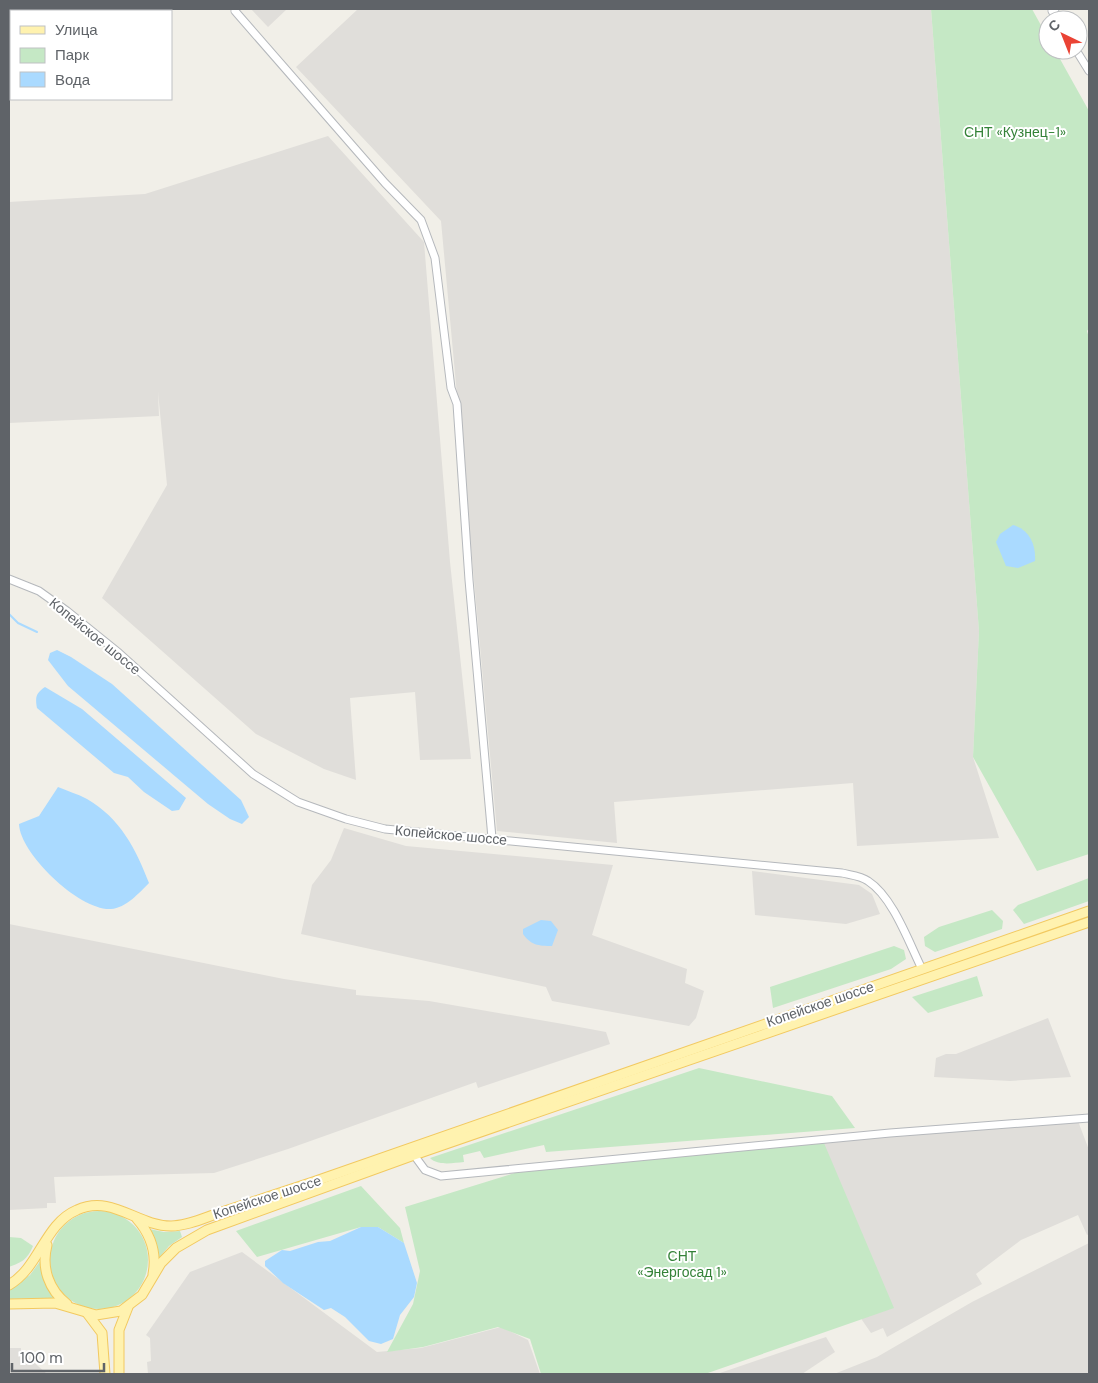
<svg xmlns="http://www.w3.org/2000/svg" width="1098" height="1383" viewBox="0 0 1098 1383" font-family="'DM Sans',sans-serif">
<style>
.industrial{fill:#e0deda}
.green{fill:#c5e8c5}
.water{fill:#aadaff}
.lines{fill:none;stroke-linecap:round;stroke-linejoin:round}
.stream{stroke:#aadaff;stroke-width:2}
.minor-casing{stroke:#b5b8bc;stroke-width:9}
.major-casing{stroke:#f2c960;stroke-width:11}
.minor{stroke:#fff;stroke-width:7}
.major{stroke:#fff2af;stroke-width:9}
.labels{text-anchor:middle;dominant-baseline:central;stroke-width:4;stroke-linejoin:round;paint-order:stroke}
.park-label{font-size:14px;fill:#348238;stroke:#fff}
.street-label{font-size:14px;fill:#5f6368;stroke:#fff}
</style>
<rect width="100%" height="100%" fill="#f1efe8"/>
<!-- industrial -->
<g class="industrial">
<polygon points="251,9 287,9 268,27"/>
<polygon points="358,9 931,9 979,631 973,757 999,838 857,846 853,783 614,802 617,843 497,831 441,221 296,67"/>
<polygon points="328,136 424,242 450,562 471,759 420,760 415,692 350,698 356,780 324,769 256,734 102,598 167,485 158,392 159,416 9,423 9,202 145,194"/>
<polygon points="344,828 406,846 613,865 592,935 687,969 685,983 704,991 696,1018 689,1026 552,1001 546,987 301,934 312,885 331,860"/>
<polygon points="752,871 859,885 872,894 880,914 846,924 755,915"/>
<polygon points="9,924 284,979 356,990 356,995 429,1001 563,1024 606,1032 610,1044 478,1088 476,1082 288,1149 214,1173 54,1177 56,1203 47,1203 47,1208 9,1210"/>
<polygon points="1048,1018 1071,1077 1010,1081 934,1077 936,1058 946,1054 956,1054"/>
<polygon points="1078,1121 1089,1150 1089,1234 1087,1235 1078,1215 1021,1240 976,1274 982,1284 887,1337 883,1328 871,1333 862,1320 823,1142"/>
<polygon points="1089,1243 1089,1374 834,1374 877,1357 972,1302"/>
<polygon points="242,1252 377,1352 421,1348 501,1327 528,1340 540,1374 148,1374 147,1362 151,1361 150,1338 146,1335 190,1272"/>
<polygon points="826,1337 835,1352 802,1374 717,1374"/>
<polygon points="9,1341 9,1348 21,1348 21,1351 47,1374 9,1374"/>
</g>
<!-- green -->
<g class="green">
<polygon points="931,9 1032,9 1048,38 1048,50 1055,50 1089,111 1089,328 1087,331 1089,338 1089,854 1037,871 973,757 979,631"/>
<polygon points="1089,878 1089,901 1024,924 1013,910 1018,905"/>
<polygon points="992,910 1003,921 1002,929 935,952 925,946 924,937 939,927"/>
<polygon points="894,946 904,950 906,959 891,969 773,1008 770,987"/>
<polygon points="977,976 983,996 928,1013 912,997"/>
<path d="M 699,1068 L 832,1096 L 855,1128 L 546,1152 L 544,1145 L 484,1158 L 480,1151 L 463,1155 L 464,1162 C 453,1163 438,1166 430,1158 Z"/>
<polygon points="824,1143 894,1308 705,1374 541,1374 530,1339 498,1327 423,1347 387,1352 413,1304 420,1271 405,1207 531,1168"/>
<polygon points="361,1186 400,1228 404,1243 378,1227 361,1227 257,1257 236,1231"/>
<circle cx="99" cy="1260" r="49"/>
<polygon points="149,1229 164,1232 180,1231 182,1237 169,1246 158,1259 156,1245"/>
<path d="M 9,1237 L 21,1238 L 33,1246 C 27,1260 22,1262 9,1267 Z"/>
<polygon points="41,1260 42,1274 54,1298 9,1299 9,1290 30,1275"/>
</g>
<!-- water -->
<g class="water">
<path d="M 1013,525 C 1030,530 1036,545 1035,561 L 1018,568 L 1006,566 L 996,542 L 1000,534 Z"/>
<polygon points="57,650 71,657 112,684 241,800 249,817 242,824 230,819 208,804 68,686 48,660 50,653"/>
<path d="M 45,687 L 82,709 L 186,798 L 179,810 L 172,811 L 144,792 L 128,777 L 114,773 L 37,708 C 35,697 36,693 45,687 Z"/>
<path d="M 58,787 C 67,791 78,794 87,799 C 120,818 136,849 149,883 C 139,893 126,908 111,909 C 80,911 20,854 19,824 L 39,816 Z"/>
<path d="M 541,920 L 551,921 L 558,930 L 552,946 C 538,946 531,945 523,934 L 523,929 Z"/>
<polygon points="361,1227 378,1227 404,1243 417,1283 414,1297 400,1315 393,1339 381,1344 369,1341 345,1317 331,1308 324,1310 283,1283 265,1266 265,1261 282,1250 290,1251 318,1242 330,1241"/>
</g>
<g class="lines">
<!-- stream -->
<polyline class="stream" points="9,614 18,623 37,632"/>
<defs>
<g id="minor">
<polyline points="1055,9 1052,11 1058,20"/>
<polyline points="235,11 385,183 421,220 435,258 451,388 457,404 469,580 492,838"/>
<polyline points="1076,50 1089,71"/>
<path d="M 9,579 L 39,591 L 67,611 L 119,653 L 253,774 L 298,802 L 346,819 L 385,829 L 842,873 C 850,875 861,876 868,881 C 893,897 909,943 922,969"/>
<polyline points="414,1155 425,1170 441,1176 890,1133 1089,1118"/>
</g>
<g id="major">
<path d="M 137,1219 C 151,1235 157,1253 153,1274"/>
<path d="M 47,1245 C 41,1268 49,1290 67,1304"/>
<path d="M 9,1285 C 40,1267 44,1224 77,1210 C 112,1194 137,1226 171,1226 C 187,1226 204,1218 219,1213 C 250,1203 282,1192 313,1182 L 1089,911"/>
<polyline points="9,1304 55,1303 96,1315 121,1311 142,1295 161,1263 176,1248 207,1230 414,1155 1089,922"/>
<polyline points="87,1313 102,1333 105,1374"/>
<polyline points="119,1374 119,1330 128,1307"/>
</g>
</defs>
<!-- minor casing -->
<use href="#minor" class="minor-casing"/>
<!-- major casing -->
<use href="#major" class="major-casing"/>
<!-- minor -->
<use href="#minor" class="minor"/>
<!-- major -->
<use href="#major" class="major"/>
</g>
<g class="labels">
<!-- park labels -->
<g class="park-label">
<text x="1015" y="132">СНТ «Кузнец-1»</text>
<text x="682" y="1256">СНТ<tspan x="682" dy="16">«Энергосад 1»</tspan></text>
</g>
<!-- street labels -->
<g class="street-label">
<text transform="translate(95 636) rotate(39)">Копейское шоссе</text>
<text transform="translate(451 835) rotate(5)">Копейское шоссе</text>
<text transform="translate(820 1004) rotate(-19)">Копейское шоссе</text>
<text transform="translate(267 1197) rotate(-18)">Копейское шоссе</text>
</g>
</g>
<!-- border -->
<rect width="1098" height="1383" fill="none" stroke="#5f6368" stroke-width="20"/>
<!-- legend -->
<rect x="10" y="10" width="162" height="90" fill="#ffffff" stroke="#bfc1c3"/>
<rect x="20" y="26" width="25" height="8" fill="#fff2af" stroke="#bfc1c3"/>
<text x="55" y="35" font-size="15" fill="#5f6368">Улица</text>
<rect x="20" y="48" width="25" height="15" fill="#c5e8c5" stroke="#bfc1c3"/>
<text x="55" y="60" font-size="15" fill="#5f6368">Парк</text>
<rect x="20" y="72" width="25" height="15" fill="#aadaff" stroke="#bfc1c3"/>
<text x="55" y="85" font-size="15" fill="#5f6368">Вода</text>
<!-- north arrow -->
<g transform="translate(1063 35) rotate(317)"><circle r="24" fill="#ffffff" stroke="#bfc1c3"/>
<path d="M0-4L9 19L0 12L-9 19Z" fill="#ea4335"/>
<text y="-8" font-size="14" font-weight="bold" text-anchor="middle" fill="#5f6368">С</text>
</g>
<!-- scale -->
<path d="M12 1363v8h92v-8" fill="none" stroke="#5f6368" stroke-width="2.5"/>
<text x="20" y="1363" font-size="15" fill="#5f6368" stroke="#ffffff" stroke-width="4" paint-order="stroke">100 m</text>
</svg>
